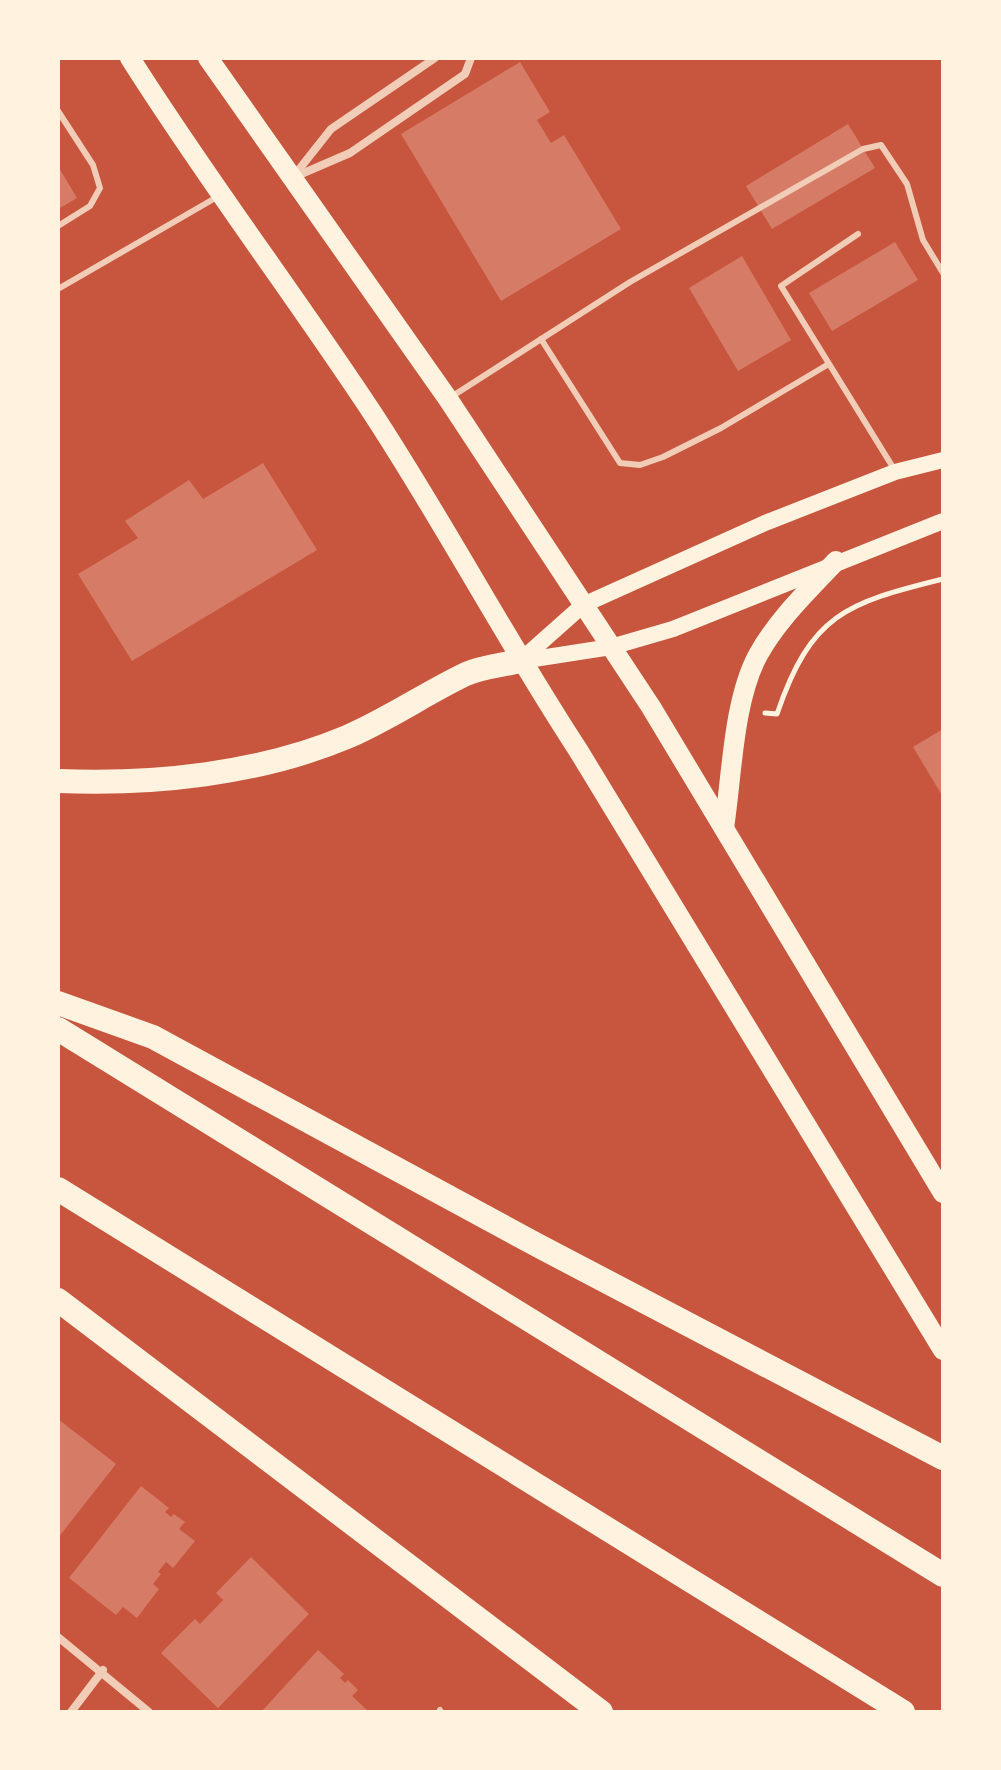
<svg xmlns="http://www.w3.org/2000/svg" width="1001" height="1770" viewBox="0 0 1001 1770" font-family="'Asap Condensed',sans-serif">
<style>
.building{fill:#d67c66}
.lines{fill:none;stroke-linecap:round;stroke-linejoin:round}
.path{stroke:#fff3e0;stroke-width:5}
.service{stroke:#f1ccb7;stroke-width:6}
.minor{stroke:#f1ccb7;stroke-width:8}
.secondary{stroke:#fff3e0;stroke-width:16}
.primary{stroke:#fff3e0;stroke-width:20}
.motorway{stroke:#fff3e0;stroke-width:24}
</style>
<rect width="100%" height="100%" fill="#c8553d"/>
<!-- building -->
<g class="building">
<polygon points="520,62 550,112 537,120 551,143 564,135 621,229 501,301 401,134"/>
<polygon points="848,124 875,168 772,229 746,186"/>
<polygon points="58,166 77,198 58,209"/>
<polygon points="895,242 918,280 832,331 809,293"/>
<polygon points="742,256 791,340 738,371 689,288"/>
<polygon points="263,463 317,550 132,661 78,574 138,538 125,521 189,480 203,499"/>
<polygon points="943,729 943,797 913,747"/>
<polygon points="58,1419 116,1464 58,1538"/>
<polygon points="141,1486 169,1508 165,1512 171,1517 174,1514 185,1522 179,1529 195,1541 173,1568 166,1562 158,1572 161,1574 153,1584 159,1589 137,1618 123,1607 116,1615 69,1578"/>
<polygon points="251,1557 309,1614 218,1708 161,1653 195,1619 200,1624 223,1600 216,1593"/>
<polygon points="318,1650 344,1674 340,1678 345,1683 348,1680 358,1690 352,1696 367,1710 261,1712"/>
</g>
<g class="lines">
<!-- path -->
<path class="path" d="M 765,713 L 777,714 C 811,614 846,603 943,579"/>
<!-- service -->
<g class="service">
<polyline points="58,111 93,165 100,188 90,206 58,226"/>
<polyline points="858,234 781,286 894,469"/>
<polyline points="58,289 217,197"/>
<polyline points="541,339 620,463 640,465 663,457 721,428 827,365"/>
<polyline points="451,397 630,282 863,149 881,145 907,184 923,240 943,273"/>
<polyline points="440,1710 441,1712"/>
</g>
<!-- minor -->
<g class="minor">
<polyline points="293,177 331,129 435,58"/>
<polyline points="292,178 350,153 465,74 471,58"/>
<polyline points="58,1637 149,1712"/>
<polyline points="71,1712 103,1670"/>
</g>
<!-- secondary -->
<g class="secondary">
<polyline points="520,661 583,605 765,523 895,472 943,460"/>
<polyline points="521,661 611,647 673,629 943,521"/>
</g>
<!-- primary -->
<g class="primary">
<path d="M 130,58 C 207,180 294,294 373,414 C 445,524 506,640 578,750 L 943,1350"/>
<polyline points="208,58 448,399 651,707 943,1193"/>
<path d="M 724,828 C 732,776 733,701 758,655 C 778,619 808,591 836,561"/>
</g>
<!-- motorway -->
<g class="motorway">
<path d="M 58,781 C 153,785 259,774 347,737 C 389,719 426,693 466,674 C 482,667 503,665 520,661"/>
<polyline points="58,1003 153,1037 537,1245 943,1458"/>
<polyline points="58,1029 943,1575"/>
<polyline points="58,1189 903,1712"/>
<polyline points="58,1300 601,1712"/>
</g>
</g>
<!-- border -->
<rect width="1001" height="1770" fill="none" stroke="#fff3e0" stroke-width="120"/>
</svg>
